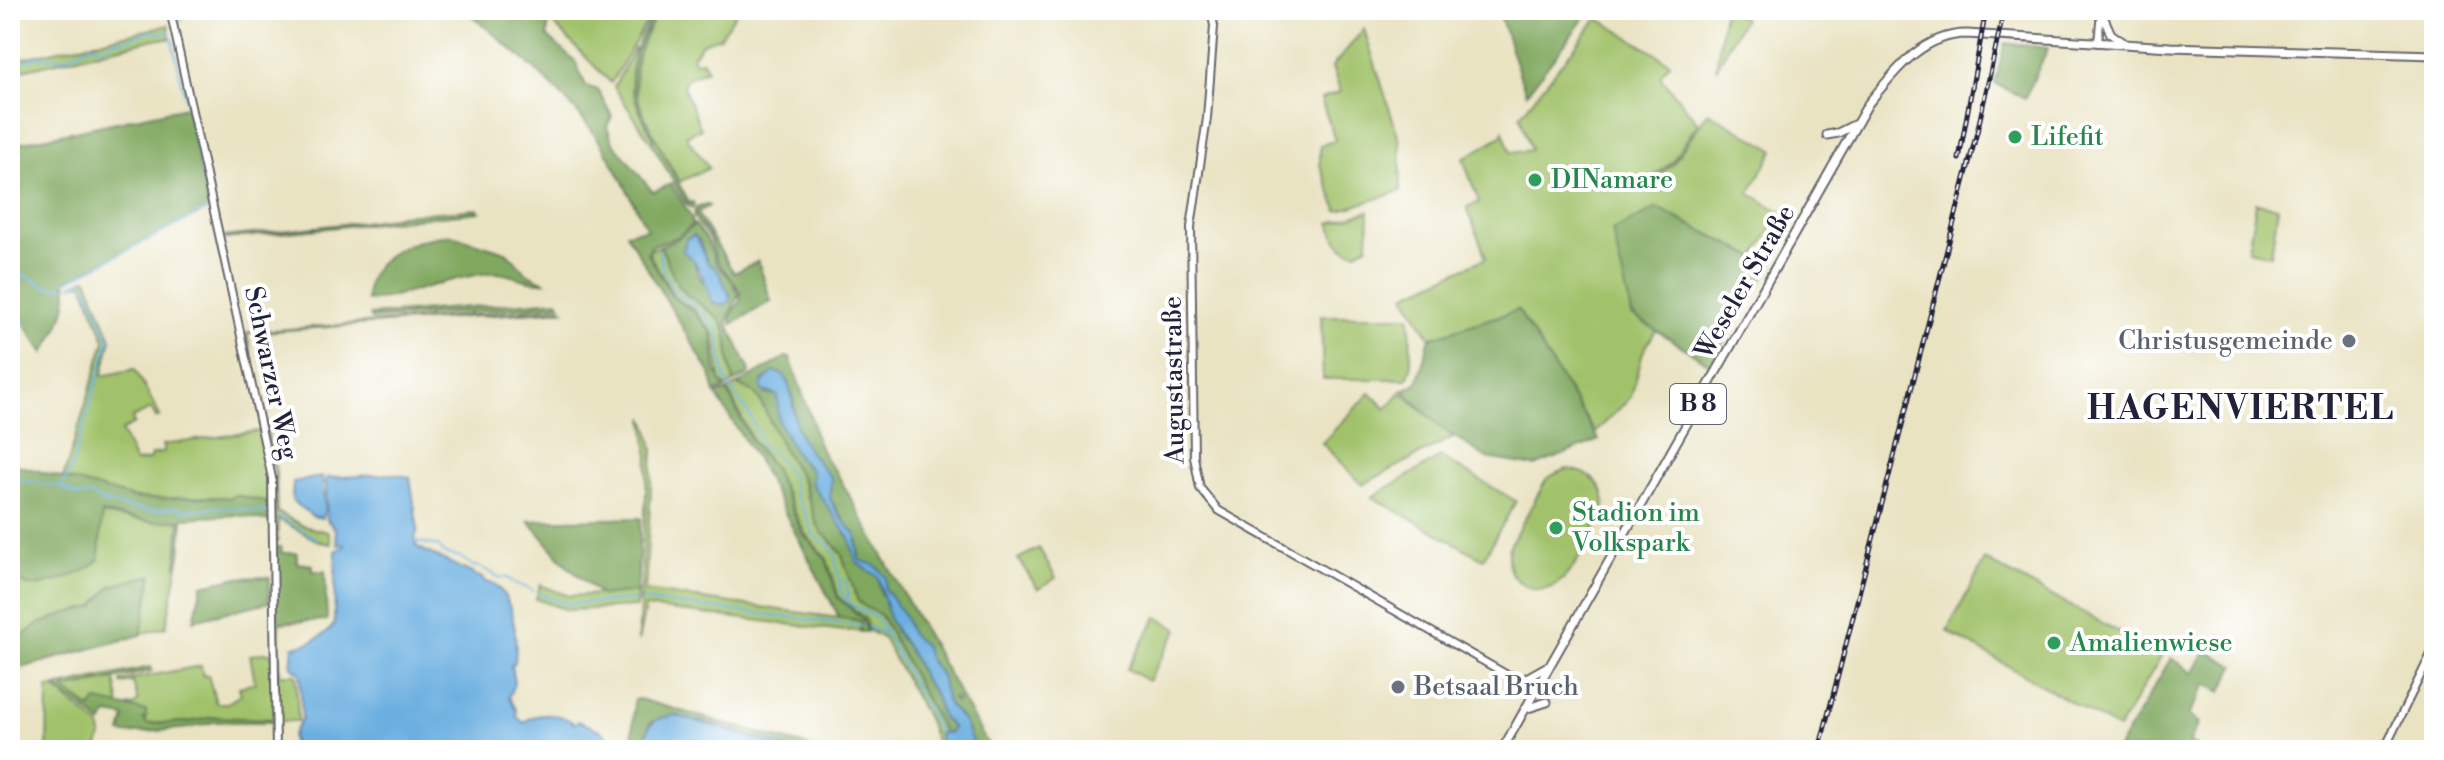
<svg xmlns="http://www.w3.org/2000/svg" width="2444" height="760" viewBox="0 0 2444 760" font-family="'Libre Bodoni',serif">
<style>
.green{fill:#a1c26a;stroke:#627252;stroke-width:2}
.forest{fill:#80a85e;stroke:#51654c;stroke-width:2;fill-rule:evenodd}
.water{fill:#6aafe0;stroke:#46688e;stroke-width:2}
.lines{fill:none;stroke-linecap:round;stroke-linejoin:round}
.stream{stroke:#6aafe0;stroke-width:2}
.secondary-casing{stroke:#68666a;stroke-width:10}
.primary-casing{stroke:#68666a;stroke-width:11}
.secondary{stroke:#fff;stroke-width:6}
.primary{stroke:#fff;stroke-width:7}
.rail-casing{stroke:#22223b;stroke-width:5}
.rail{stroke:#fff;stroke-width:2;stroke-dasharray:6;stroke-linecap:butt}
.leisure-dot{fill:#2e9e5b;stroke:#fff;stroke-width:3}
.worship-dot{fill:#6b7280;stroke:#fff;stroke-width:3}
.labels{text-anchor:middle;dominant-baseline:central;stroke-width:8;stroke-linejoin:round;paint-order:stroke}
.shield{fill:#fff;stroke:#646476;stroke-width:2}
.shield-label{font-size:24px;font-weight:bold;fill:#22223b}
.leisure-label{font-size:26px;fill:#27864d;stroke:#fff;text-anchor:start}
.street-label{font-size:26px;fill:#22223b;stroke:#fff}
.worship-label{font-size:26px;fill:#5b616d;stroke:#fff;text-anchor:end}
.district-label{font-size:34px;font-weight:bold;letter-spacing:2px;fill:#22223b;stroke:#fff}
</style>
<rect width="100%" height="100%" fill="#fff"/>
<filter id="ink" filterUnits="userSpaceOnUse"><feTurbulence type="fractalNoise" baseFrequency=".0125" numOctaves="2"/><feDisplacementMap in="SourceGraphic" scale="16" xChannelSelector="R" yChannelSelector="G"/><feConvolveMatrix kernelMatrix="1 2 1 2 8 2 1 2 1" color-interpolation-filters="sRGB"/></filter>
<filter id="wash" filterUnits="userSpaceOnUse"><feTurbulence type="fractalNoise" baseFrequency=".006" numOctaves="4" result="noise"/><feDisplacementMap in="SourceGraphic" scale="32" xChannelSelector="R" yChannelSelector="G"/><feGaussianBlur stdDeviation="1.8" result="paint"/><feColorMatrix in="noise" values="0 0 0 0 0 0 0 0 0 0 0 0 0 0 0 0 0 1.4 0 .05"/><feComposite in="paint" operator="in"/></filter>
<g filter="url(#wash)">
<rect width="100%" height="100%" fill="#e9e3c2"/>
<!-- green -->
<g class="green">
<polygon points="540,10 654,10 611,83"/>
<path d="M 660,10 L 738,10 L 720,37 L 702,43 L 692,57 L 695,62 L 703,61 L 707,70 L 686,79 L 683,86 L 701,129 L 686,136 L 709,168 L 679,182 C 659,142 622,96 638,48 C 642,35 653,22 660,10 Z"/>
<polygon points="1724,10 1744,18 1716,69"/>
<polygon points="1596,20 1601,20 1670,63 1660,76 1698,123 1671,163 1632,193 1672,165 1708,112 1774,150 1749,193 1781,212 1755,257 1657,208 1632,315 1656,330 1643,352 1631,397 1595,433 1518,310 1430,338 1405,295 1486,258 1467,207 1479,202 1463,159 1501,136 1503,131 1511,153 1531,150 1520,116"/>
<polygon points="169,25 170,39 155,39 10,73 10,61"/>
<polygon points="1364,29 1400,142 1401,191 1338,211 1320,165 1320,146 1335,140 1321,99 1340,92 1332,67"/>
<polygon points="635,47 632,90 654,140 651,142 614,87"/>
<polygon points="2256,203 2278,207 2271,255 2248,250"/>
<path d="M 1369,211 L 1368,246 L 1356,252 C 1339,251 1335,237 1330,223 Z"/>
<path d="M 660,246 C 669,262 672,281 687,295 C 698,304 712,310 721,322 C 733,339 725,364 735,382 L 726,387 L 720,381 L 714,334 L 694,310 L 674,297 L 650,255 L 650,250 Z"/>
<path d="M 87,278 L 111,339 L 102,376 L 135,369 L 160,416 L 156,418 L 151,409 L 132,418 L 134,424 L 121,431 L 135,462 L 149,460 L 151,455 L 164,452 L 162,445 L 259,431 L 268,478 L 269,502 L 235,495 L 231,498 C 204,495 177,500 149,499 C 120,498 92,487 63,479 L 105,341 L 83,283 L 71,286 Z"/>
<polygon points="1321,316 1410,316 1411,368 1407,379 1323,379"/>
<polygon points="247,334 276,471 277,512 303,526 328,532 331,544 320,542 278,519 278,542 275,541 274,471 245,336"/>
<polygon points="737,385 752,391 760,400 783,449 798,472 807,497 826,536 842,555 858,601 881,615 944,733 940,732 944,745 948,744 950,750 939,750 927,718 883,638 868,630 865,618 839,598 827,559 805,534 774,468 753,441 728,390"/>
<polygon points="1401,392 1453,437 1362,485 1322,443 1370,393 1386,409"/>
<polygon points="644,417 650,433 653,450 645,591 861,621 861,630 844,631 645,607 638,642 648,456"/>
<polygon points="1441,457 1516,501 1483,559 1372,497"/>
<path d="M 1567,469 C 1589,471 1608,486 1604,510 C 1587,540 1562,615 1518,581 C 1507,573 1507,559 1509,547 L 1546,480 L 1553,475 Z"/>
<path d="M 10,491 C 60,503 133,529 183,518 L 180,556 L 166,627 L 10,671 Z"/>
<polygon points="1039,548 1056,578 1038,589 1018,559"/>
<polygon points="1985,560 2162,655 2118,729 1947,631"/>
<polygon points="540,585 569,596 637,592 636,607 567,610 536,599"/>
<polygon points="1157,617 1178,629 1148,681 1127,669"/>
<polygon points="276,623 279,623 280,674 296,674 298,721 278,721"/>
<polygon points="266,652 273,655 274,721 213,717 189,722 147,724 140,711 129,709 129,706 135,705 138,701 133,682 121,684 121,681 201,666 203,676 208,675 216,703 227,703 241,695 239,687 255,683 250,655"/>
<polygon points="115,679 120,707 97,701 91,709 63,689"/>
<polygon points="52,687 100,726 102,734 97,750 47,750 48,688"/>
</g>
<!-- forest -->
<g class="forest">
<path d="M 465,10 L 536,10 L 549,21 L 547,36 L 575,61 L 586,86 L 598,90 L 612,116 L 607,127 L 613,142 L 653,192 L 671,184 L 692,219 L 692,226 L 677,237 L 653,245 L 647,252 L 673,298 L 693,311 L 712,333 L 716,372 L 725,388 L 715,393 L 710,373 L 626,233 L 647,229 C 629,195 613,159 590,128 C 555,82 508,47 465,10 Z"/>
<path d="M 656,10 L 659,10 C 640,45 626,70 642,111 L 689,203 L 693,202 L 694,206 L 692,208 L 686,204 L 651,142 L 654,139 C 622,83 625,64 656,10 Z"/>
<polygon points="1498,10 1586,11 1586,16 1526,94"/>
<polygon points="2005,43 2048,48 2025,98 1995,84"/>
<path d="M 186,107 L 209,209 L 66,281 C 70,308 58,331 44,353 L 10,303 L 10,145 Z"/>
<polygon points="706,204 709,206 697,213 734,273 758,261 771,301 732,324 730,318 740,301 741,292 716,259 710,239 694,217 695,209"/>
<polygon points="1657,208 1772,266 1710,364 1632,315 1612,231"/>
<polygon points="478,209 480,212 225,239 225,237 387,219 400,215"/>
<path d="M 695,224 L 707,240 L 716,263 L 733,282 L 739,294 L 727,322 L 750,371 L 748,375 L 735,382 C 725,364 733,339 721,322 C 712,310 698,304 687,295 C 672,281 669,262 660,246 L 677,239 ZM 694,235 L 699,240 L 708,263 L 715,268 L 724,288 L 730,294 L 711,291 L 699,276 L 686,239 Z"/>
<path d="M 451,235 L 506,252 L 528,274 L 545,282 C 525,284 508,271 490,273 C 448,277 409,296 367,301 C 363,256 414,238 451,235 Z"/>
<polygon points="558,300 561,305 371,319 370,315"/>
<polygon points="561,308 564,310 246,333 249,332"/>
<polygon points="1518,310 1599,440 1535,466 1487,458 1440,427 1403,390 1417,383 1430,338"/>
<path d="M 786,357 L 790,358 L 813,423 C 814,437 824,461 835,470 L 961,697 L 952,699 L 955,702 L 962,699 L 991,750 L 973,749 L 964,722 L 947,703 L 939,672 L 928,658 L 924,645 L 911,634 L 904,615 L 885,589 L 880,569 L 859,560 L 858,541 L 830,499 L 831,478 L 803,443 L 796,424 L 793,399 L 787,380 L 766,394 L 777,395 L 779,422 L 798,458 L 812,472 L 812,484 L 850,539 L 856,562 L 878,577 L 881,594 L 886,601 L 895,631 L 912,655 L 924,680 L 933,691 L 943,718 L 952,727 L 950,732 L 944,733 L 881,615 L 865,607 L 858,601 L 842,555 L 832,541 L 822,533 L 816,522 L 803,481 L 783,449 L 760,400 L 752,391 L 737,385 Z"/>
<polygon points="727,390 751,441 774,468 803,534 826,559 838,598 863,619 867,632 860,632 861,621 839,617 759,463 716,395"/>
<path d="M 10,463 L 134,498 C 166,501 199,494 231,498 L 235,495 L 268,502 L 269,521 L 237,515 L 183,518 L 180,556 L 176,568 L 180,520 L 151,522 L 102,513 L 99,559 C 89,573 46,586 29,586 L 10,576 Z"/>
<polygon points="641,518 637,592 602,596 566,565 529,521"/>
<polygon points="276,547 281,547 282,553 297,553 297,563 313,565 313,571 325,571 327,620 276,623"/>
<polygon points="152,575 141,635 10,671 10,645 37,625 67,613 93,607 111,586"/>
<polygon points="270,577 269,602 194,620 202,585 233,578"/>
<polygon points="2206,651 2235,666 2221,692 2206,684 2189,715 2199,723 2189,742 2203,750 2117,750 2171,658 2193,673"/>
<polygon points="151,667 152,671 64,689 91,709 97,701 146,711 146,718 143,719 147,724 189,722 213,717 271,719 271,722 214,722 189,728 126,734 121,733 125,717 108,714 102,723 55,687"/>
<polygon points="639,699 820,750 794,750 701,721 653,721 649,724 646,750 632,750 634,700"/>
</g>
<!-- water -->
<g class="water">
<path d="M 694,235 C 701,242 702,251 706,260 C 711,269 709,262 716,269 C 720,273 730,294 731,300 L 723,306 L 713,303 C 711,296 698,264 693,260 C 690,257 686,255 683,251 L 686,239 Z"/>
<path d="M 774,372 L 784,375 C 793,391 792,407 796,425 C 802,446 818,462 831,478 L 830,499 L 839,516 L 856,535 L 859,560 L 875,565 L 886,577 L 885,589 L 904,615 L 911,634 L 924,645 L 928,658 L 941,676 L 947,703 L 964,722 L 975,750 L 958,750 L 952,743 L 942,746 L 938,734 L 950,732 L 952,727 L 943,718 L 933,691 L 924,680 L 912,655 L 890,621 L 878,577 L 856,562 L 850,539 L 812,484 L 812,472 L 795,453 L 779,422 L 777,395 L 762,391 L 762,382 Z"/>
<path d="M 392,474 L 410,477 L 418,530 L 415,538 L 417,547 L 482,578 L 485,582 L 495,584 C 515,603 517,637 515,663 L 511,665 L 514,683 L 509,697 L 516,709 L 517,717 L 524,723 C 536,711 563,713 575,724 L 578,721 L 600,730 L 618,746 L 618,750 L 293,750 L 292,736 L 302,718 L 300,673 L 291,666 L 293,646 C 307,647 325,635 334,625 L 336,551 L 345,546 L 344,544 L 338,545 L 335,529 L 327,520 L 326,478 Z"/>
<polygon points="322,477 325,511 322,518 312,516 292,500 293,482"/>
<path d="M 674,715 L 794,750 L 646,750 C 644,726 651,719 674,715 Z"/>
</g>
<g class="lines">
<!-- stream -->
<g class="stream">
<polyline points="179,24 187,10"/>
<path d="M 10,65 L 38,57 L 65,58 L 91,45 L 104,48 L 115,40 C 128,42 136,35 148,32 C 156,31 160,35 169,32 L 172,39 L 205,187"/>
<polyline points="658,249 663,269 675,292 702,312 718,331 725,379 751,417 763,447 775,454 791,475 795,495 806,514 813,534 827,544 835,555 841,592 849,603 878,619 939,732"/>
<polyline points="10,277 20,273 47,287 65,288"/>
<polyline points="66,282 210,208"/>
<polyline points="71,286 84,281"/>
<polyline points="10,304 25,325"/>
<polyline points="10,478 61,487 78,496 91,495 101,501 136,509 154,511 176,507 184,510 222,507 268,512"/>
<polyline points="61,487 71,469 109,340 87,287"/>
<polyline points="278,517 317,539"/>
<path d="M 418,542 L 438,546 L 445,554 L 460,557 L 473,566 L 480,567 L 499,577 L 508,578 C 515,586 525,585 533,591"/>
<polyline points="845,579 849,596 846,600"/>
<polyline points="538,593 567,604 636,600"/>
<polyline points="642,600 862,626"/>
<polyline points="868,627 885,633"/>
</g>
</g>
</g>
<g filter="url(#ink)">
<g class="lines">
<defs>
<g id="secondary">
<polyline points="170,10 272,478 276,750"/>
<polyline points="1211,10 1214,26 1207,118 1191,227 1194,457 1200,488 1218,510 1504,673 1533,694"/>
<polyline points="2098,43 2101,11"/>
<polyline points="1511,675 1536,688"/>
<polyline points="2384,750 2434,648"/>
</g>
<g id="primary">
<polyline points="2101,12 2111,34 2124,43"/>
<polyline points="1827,135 1838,133 1856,124"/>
<polyline points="1523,680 1546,667"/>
<polyline points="1525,709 1547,702"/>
<path d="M 1502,750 L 1868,104 C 1894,72 1922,34 1967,34 L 2170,47 L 2434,55"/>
</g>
</defs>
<!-- secondary casing -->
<use href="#secondary" class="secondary-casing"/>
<!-- primary casing -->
<use href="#primary" class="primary-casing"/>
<!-- secondary -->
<use href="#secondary" class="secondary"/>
<!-- primary -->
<use href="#primary" class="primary"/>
<defs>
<g id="rail">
<polyline points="1959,159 1986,10"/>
<polyline points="1819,750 1978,128 2004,10"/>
</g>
</defs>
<!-- rail casing -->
<use href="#rail" class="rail-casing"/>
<!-- rail -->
<use href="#rail" class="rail"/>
</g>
</g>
<!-- markers -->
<g class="leisure-dot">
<circle cx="2015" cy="137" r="8"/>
<circle cx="1535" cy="180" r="8"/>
<circle cx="1556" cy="528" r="8"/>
<circle cx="2054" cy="643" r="8"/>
</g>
<g class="worship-dot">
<circle cx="2349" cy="341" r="8"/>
<circle cx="1398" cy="687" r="8"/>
</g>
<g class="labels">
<!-- shield labels -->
<rect class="shield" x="1670" y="384" width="56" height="40" rx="6"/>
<g class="shield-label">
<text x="1698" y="404">B 8</text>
</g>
<!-- leisure labels -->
<g class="leisure-label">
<text x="2031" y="137">Lifefit</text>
<text x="1551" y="180">DINamare</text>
<text x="1572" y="513">Stadion im<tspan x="1572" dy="30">Volkspark</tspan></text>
<text x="2070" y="643">Amalienwiese</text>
</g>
<!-- street labels -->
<g class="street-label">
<text transform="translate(1745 282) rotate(-60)">Weseler Straße</text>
<text transform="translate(271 373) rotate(78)">Schwarzer Weg</text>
<text transform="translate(1174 380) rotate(-91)">Augustastraße</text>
</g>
<!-- worship labels -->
<g class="worship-label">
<text x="2333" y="341">Christusgemeinde</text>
<text x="1414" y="687" text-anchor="start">Betsaal Bruch</text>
</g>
<!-- district labels -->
<g class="district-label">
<text x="2241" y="409">HAGENVIERTEL</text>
</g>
</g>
<!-- margin -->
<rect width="2444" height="760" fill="none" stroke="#fff" stroke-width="40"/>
</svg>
